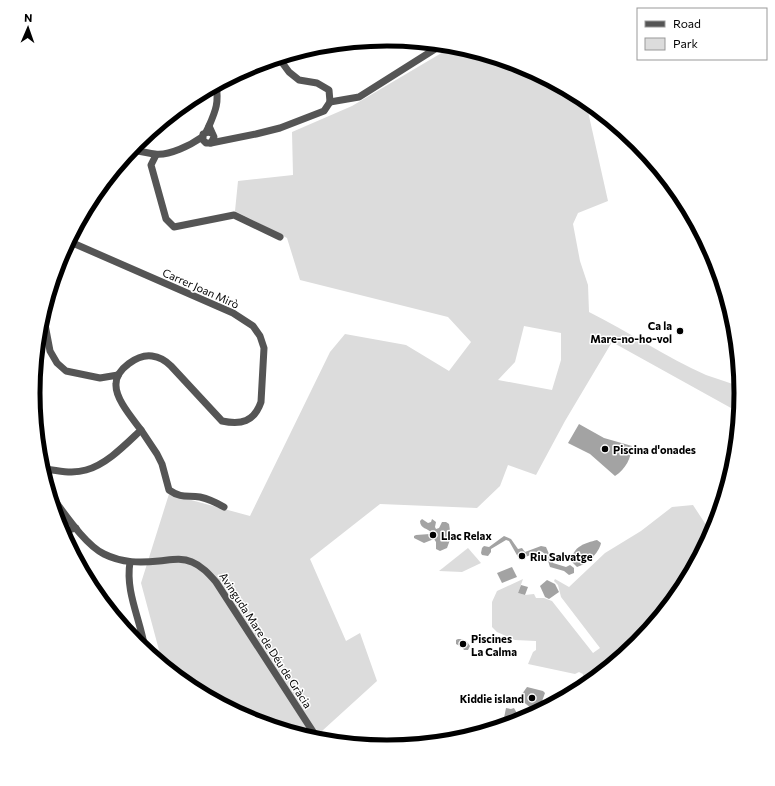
<svg xmlns="http://www.w3.org/2000/svg" width="775" height="786" viewBox="0 0 775 786" font-family="Commissioner,sans-serif">
<style>
.green{fill:#dcdcdc;fill-rule:evenodd}
.water{fill:#a3a3a3}
.lines{fill:none;stroke-linecap:round;stroke-linejoin:round}
.minor{stroke:#555;stroke-width:7}
.poi-dot{fill:#000;stroke:#fff;stroke-width:1.5}
.labels{text-anchor:middle;dominant-baseline:central;stroke-width:3;stroke-linejoin:round;paint-order:stroke}
.street-label{font-size:11px;fill:#000;stroke:#fff}
.poi-label{font-size:11px;font-weight:bold;fill:#000;stroke:#fff;text-anchor:start}
.rim{fill:none;stroke:#000;stroke-width:5}
</style>
<rect width="100%" height="100%" fill="#fff"/>
<!-- green -->
<g class="green">
<path d="M 455,45 L 523,66 L 584,98 L 587,107 L 608,201 L 578,213 L 573,224 L 580,261 L 588,285 L 589,312 C 629,332 666,357 706,375 C 718,379 730,383 741,387 L 740,413 L 612,342 L 565,421 L 536,475 L 508,465 L 500,486 L 477,508 L 380,504 L 310,559 L 346,641 L 360,633 L 377,681 L 322,731 L 329,742 L 318,741 L 252,720 L 190,688 L 163,665 L 141,583 L 169,494 L 250,516 L 330,352 L 345,334 L 406,345 L 449,371 L 471,342 L 448,317 L 300,280 L 287,238 L 235,211 L 238,181 L 293,175 L 292,132 L 352,106 ZM 524,326 L 561,333 L 561,360 L 552,390 L 498,380 L 515,362 Z"/>
<polygon points="693,505 712,534 682,590 644,636 634,640 633,648 594,680 586,680 583,677 583,674 579,672 575,674 528,664 533,652 536,650 536,641 515,640 497,632 492,627 492,602 497,591 523,579 518,593 525,595 534,594 536,598 544,598 552,601 593,653 600,648 561,597 558,585 554,581 555,579 569,587 605,553 641,531 672,507"/>
<polygon points="468,548 481,563 462,572 439,571"/>
</g>
<!-- water -->
<g class="water">
<path d="M 579,424 L 604,438 L 632,446 C 631,458 626,469 615,476 L 590,454 L 568,443 Z"/>
<path d="M 422,519 L 428,523 L 431,522 L 432,519 L 436,522 L 435,527 L 436,529 L 439,528 L 442,522 L 446,522 L 449,524 L 451,537 L 447,548 L 440,551 L 436,549 L 436,542 L 434,539 L 424,543 L 414,538 L 414,536 L 416,535 L 430,534 L 432,533 C 428,528 420,529 420,521 Z"/>
<path d="M 504,536 L 511,539 L 518,549 L 522,548 L 525,552 L 541,546 L 546,547 L 553,563 L 566,567 L 570,565 L 574,568 L 574,573 L 569,575 L 564,571 L 550,567 C 548,561 547,553 540,551 L 523,558 L 518,557 L 509,541 L 506,540 L 491,549 L 491,552 L 488,556 L 482,555 L 481,553 L 482,548 L 484,546 L 489,547 Z"/>
<path d="M 597,540 L 601,543 C 599,553 587,564 577,567 L 573,563 L 571,560 C 574,546 585,543 597,540 Z"/>
<polygon points="512,567 517,577 502,583 497,573"/>
<polygon points="547,580 555,584 559,592 549,599 545,597 540,586"/>
<polygon points="521,585 528,587 525,595 518,593"/>
<path d="M 458,639 C 464,639 467,641 470,646 L 468,650 L 464,650 L 462,647 L 456,644 L 456,640 Z"/>
<polygon points="527,687 543,691 545,693 541,704 538,708 532,709 520,699 522,694"/>
<polygon points="506,708 511,709 514,708 519,717 524,720 509,725 508,721 504,718"/>
</g>
<g class="lines">
<!-- minor -->
<g class="minor">
<polyline points="330,102 359,97 443,44"/>
<path d="M 209,126 C 216,110 219,102 216,85"/>
<polyline points="206,132 209,126 214,137 211,143 206,143 203,140 203,134 208,132 212,133"/>
<polyline points="211,143 256,134 280,128 324,111 330,102 329,90 317,83 299,80 289,72 278,57"/>
<path d="M 130,151 C 139,150 146,153 155,154 C 169,156 191,145 202,137"/>
<polyline points="156,155 151,165 166,219 174,227 234,215 280,237"/>
<polyline points="43,314 50,351 57,363 66,371 100,378 118,375"/>
<path d="M 141,430 L 157,454 L 162,464 L 169,490 C 182,499 187,495 200,497 C 209,499 217,503 224,507"/>
<path d="M 46,469 C 59,471 73,474 86,470 C 107,464 125,445 141,430 C 133,419 115,399 116,384 C 116,369 138,354 152,356 C 160,357 166,361 171,366 L 222,421 C 241,425 254,422 261,402 L 264,348 L 260,336 L 253,326 L 233,313 L 75,244 L 69,240"/>
<path d="M 49,493 C 63,511 84,544 104,554 C 122,563 140,563 159,561 C 170,560 181,557 192,562 C 202,566 209,574 216,582 L 319,741"/>
<polyline points="62,532 76,528"/>
<path d="M 130,562 C 125,593 141,620 145,650"/>
</g>
</g>
<!-- markers -->
<g class="poi-dot">
<circle cx="680" cy="331" r="4"/>
<circle cx="605" cy="449" r="4"/>
<circle cx="433" cy="535" r="4"/>
<circle cx="522" cy="556" r="4"/>
<circle cx="463" cy="644" r="4"/>
<circle cx="532" cy="698" r="4"/>
</g>
<g class="labels">
<!-- street labels -->
<g class="street-label">
<text transform="translate(201 288) rotate(24)">Carrer Joan Mirò</text>
<text transform="translate(266 640) rotate(57)">Avinguda Mare de Déu de Gràcia</text>
</g>
<!-- poi labels -->
<g class="poi-label">
<text x="672" y="325" text-anchor="end">Ca la<tspan x="672" dy="13">Mare-no-ho-vol</tspan></text>
<text x="613" y="449">Piscina d'onades</text>
<text x="441" y="535">Llac Relax</text>
<text x="530" y="556">Riu Salvatge</text>
<text x="471" y="638">Piscines<tspan x="471" dy="13">La Calma</tspan></text>
<text x="524" y="698" text-anchor="end">Kiddie island</text>
</g>
</g>
<!-- crop -->
<path d="M0 0H775V786H0ZM40 393a347 347 0 1 1 694 0a347 347 0 1 1-694 0Z" fill="#fff" fill-rule="evenodd"/>
<path class="rim" d="M40 393a347 347 0 1 1 694 0a347 347 0 1 1-694 0Z"/>
<!-- legend -->
<rect x="637" y="8" width="130" height="52" fill="#ffffff" stroke="#999999"/>
<rect x="645" y="21" width="20" height="6" fill="#555555" stroke="#999999"/>
<text x="673" y="28" font-size="12" fill="#000000">Road</text>
<rect x="645" y="38" width="20" height="12" fill="#dcdcdc" stroke="#999999"/>
<text x="673" y="48" font-size="12" fill="#000000">Park</text>
<!-- north arrow -->
<g transform="translate(28 28) rotate(2)" stroke="#ffffff" stroke-width="3" paint-order="stroke">
<path d="M0-3L7 15L0 10L-7 15Z" fill="#000000"/>
<text y="-6" font-size="11" font-weight="bold" text-anchor="middle" fill="#000000">N</text>
</g>
</svg>
